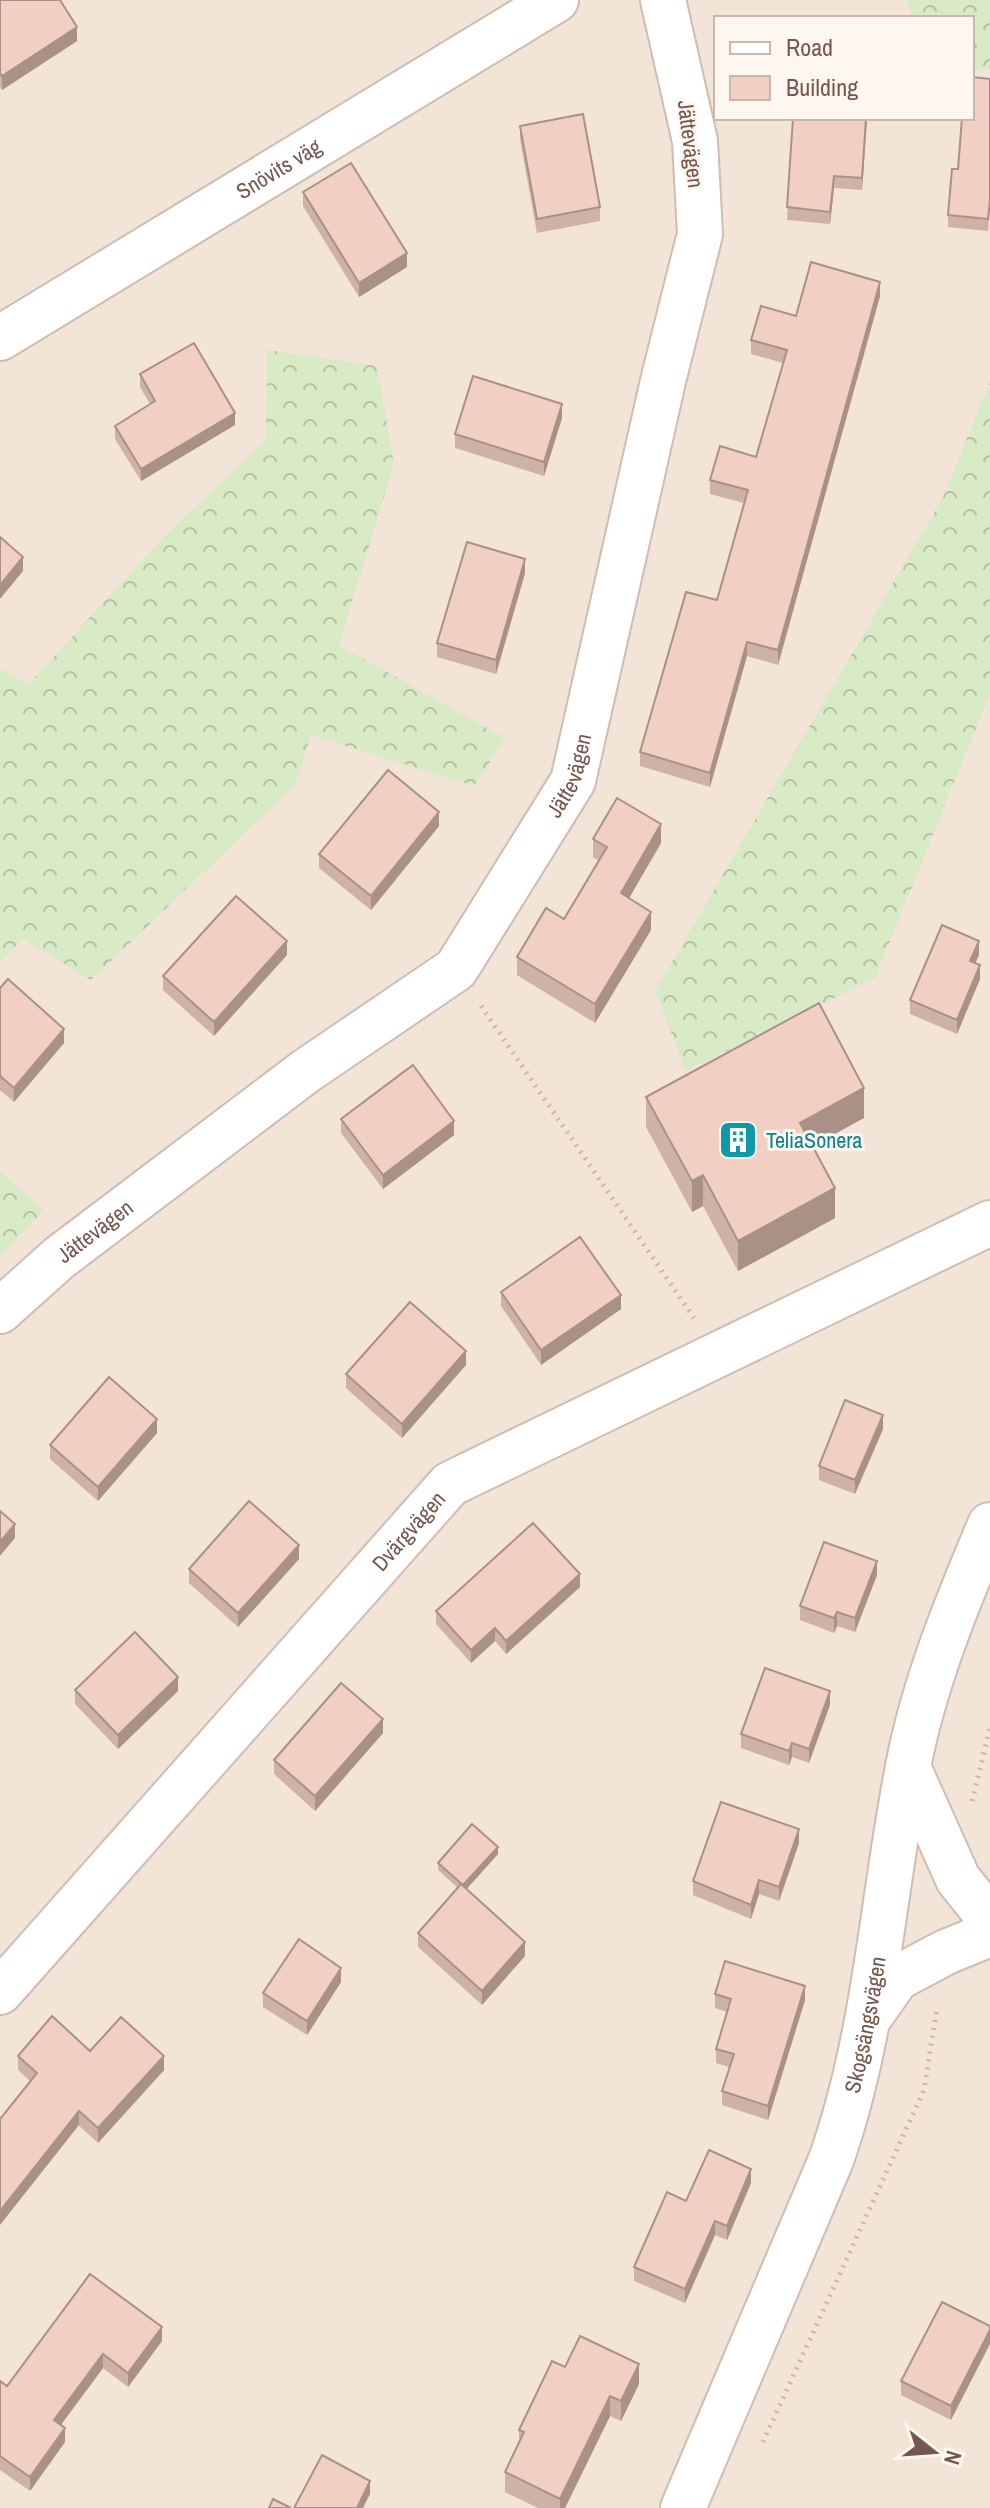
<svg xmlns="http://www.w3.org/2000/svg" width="990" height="2508" viewBox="0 0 990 2508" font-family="'Archivo Narrow',sans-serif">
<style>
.residential{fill:#f3e4d8;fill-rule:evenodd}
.forest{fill:url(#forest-crowns)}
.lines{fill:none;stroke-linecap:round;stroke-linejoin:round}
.minor-casing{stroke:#d0bcb1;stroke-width:48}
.path{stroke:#d6b2a4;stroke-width:5;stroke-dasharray:2 6;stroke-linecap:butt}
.minor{stroke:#fff;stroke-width:44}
.wall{fill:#cfb2a7}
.shaded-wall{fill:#a99188}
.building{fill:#f1cfc2;stroke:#a99188;stroke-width:2}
.labels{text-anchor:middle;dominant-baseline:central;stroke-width:6;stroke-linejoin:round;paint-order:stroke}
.street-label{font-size:22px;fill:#76574d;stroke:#fef7f0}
.culture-label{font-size:22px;fill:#0d838f;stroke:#fef7f0;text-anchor:start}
</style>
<defs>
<pattern id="forest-crowns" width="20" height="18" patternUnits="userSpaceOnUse" patternTransform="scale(2)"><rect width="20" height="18" fill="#d9eac7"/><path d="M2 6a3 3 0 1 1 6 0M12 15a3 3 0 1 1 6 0" fill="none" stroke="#b5c0a4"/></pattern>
</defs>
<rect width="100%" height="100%" fill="#fcf3e9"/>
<!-- residential -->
<path class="residential" d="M 0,0 L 990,0 L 990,2508 L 0,2508 ZM 716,18 L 972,18 L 972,118 L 716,118 Z"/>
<!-- forest -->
<g class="forest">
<polygon points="906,0 990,0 990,69 972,69 972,18 913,18"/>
<polygon points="267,350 377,366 394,464 339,645 505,738 474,786 311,735 295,785 91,980 23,939 0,962 0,669 29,684 164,536 266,440"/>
<polygon points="990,382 990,694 875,978 686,1071 655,991 942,499"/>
<polygon points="0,1171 44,1210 0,1256"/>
</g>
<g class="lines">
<defs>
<g id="minor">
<path id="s1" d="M 0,338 L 556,0"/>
<path id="s2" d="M 0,1311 L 59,1258 L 306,1071 L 456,969 L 573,781 L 663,381 L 700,234 L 695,141 L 663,0"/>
<polyline points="908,1767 958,1879 990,1919"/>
<path id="s3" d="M 0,1992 L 450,1484 L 990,1223"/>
<polyline points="871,2015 897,1978 946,1952 990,1934"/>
<path id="s4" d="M 683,2508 L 831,2160 C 876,2032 882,1899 908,1767 C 924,1683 957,1603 990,1525"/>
</g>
</defs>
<!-- minor casing -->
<use href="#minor" class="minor-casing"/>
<!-- path -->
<g class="path">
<polyline points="481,1006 694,1318"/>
<polyline points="972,1801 990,1728"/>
<polyline points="763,2442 924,2090 937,2008"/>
</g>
<!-- minor -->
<use href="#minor" class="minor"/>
</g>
<!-- wall -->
<g class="wall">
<polygon points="0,0 77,41 2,90 0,87"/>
<polygon points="990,79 990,211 988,231 948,227 948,215 958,169"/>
<polygon points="793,118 867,118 862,190 834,188 830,224 787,220"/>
<polygon points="520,126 600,207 600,221 537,233 520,140"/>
<polygon points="303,192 407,267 359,297 303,206"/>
<polygon points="880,296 778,665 747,656 710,787 640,766 640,752 717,600 744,503 710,494 710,480 756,457 783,363 751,354 751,340 796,316"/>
<polygon points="140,374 235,425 141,481 115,439 115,426 150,404 140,387"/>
<polygon points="562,418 544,476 455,448 455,434"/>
<polygon points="525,573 496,674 437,657 437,643"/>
<polygon points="439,826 371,910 319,868 319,854"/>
<polygon points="593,839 661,843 629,898 651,930 595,1023 517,975 517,957 564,919 599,861 593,857"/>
<polygon points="287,955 214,1036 163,990 163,976"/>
<polygon points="979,955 975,963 980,979 957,1034 910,1014 910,1000"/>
<polygon points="0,988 64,1043 14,1102 0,1090"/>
<polygon points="646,1097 864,1118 812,1146 835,1218 738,1271 703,1206 692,1212 646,1127"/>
<polygon points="341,1119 454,1135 383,1189 341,1133"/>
<polygon points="501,1292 621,1309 541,1365 501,1306"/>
<polygon points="466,1365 402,1438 346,1388 346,1374"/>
<polygon points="883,1429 855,1494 819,1480 819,1466"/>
<polygon points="157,1433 98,1501 50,1459 50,1445"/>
<polygon points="299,1559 238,1627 189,1583 189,1569"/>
<polygon points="877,1575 855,1632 837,1626 834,1633 800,1620 800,1606"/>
<polygon points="580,1587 506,1654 495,1641 471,1663 436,1624 436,1611"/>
<polygon points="75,1690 178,1691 118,1749 75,1704"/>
<polygon points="830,1705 809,1763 792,1757 789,1765 741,1748 741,1734"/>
<polygon points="383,1733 315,1811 274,1774 274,1760"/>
<polygon points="799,1843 779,1901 759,1894 751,1919 693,1895 693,1881"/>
<polygon points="498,1854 466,1889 525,1956 482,2005 418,1947 418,1933 458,1888 438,1870 438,1863"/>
<polygon points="341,1982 307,2035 263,2007 263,1993"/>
<polygon points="715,1994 805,2000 768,2120 722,2105 722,2091 729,2067 716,2063 716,2049 727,2012 715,2008"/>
<polygon points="90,2051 164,2070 98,2143 18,2070 18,2056"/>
<polygon points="751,2183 727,2240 715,2235 685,2303 634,2281 634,2267 686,2201"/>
<polygon points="90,2274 162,2341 128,2387 103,2368 61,2425 65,2442 30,2491 0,2470 0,2381 7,2386"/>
<polygon points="990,2326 951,2420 901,2395 901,2381"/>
<polygon points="565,2367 639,2384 621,2421 610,2416 565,2508 538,2508 505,2492 505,2472 519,2442 519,2430"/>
</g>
<!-- shaded-wall -->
<g class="shaded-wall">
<polygon points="77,27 77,41 2,90 2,76"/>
<polygon points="866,118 867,118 862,190 862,178"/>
<polygon points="834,176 834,188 830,224 830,212"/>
<polygon points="407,253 407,267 359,297 359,283"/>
<polygon points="880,282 880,296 778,665 778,650"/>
<polygon points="562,404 562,418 544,476 544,462"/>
<polygon points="235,413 235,425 141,481 141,469"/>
<polygon points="23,557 23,571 0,599 0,585"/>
<polygon points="525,559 525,573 496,674 496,660"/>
<polygon points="747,642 747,656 710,787 710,773"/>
<polygon points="439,812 439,826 371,910 371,896"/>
<polygon points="661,824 661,843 621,912 621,893"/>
<polygon points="651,912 651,930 595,1023 595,1004"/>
<polygon points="287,941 287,955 214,1036 214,1022"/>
<polygon points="979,941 979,955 970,975 970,961"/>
<polygon points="980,965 980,979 957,1034 957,1020"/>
<polygon points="64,1029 64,1043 14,1102 14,1088"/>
<polygon points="864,1088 864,1118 800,1153 800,1123"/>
<polygon points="454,1121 454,1135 383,1189 383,1175"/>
<polygon points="703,1175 703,1206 692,1212 692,1181"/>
<polygon points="835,1188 835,1218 738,1271 738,1241"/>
<polygon points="621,1295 621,1309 541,1365 541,1350"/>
<polygon points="466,1351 466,1365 402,1438 402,1424"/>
<polygon points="883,1415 883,1429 855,1494 855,1480"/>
<polygon points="157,1419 157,1433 98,1501 98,1487"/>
<polygon points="15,1524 15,1538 0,1556 0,1542"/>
<polygon points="299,1545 299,1559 238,1627 238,1613"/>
<polygon points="877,1561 877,1575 855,1632 855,1618"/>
<polygon points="580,1574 580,1587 506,1654 506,1641"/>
<polygon points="837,1612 837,1626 834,1633 834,1618"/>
<polygon points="495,1628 495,1641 471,1663 471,1650"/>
<polygon points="178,1677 178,1691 118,1749 118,1735"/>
<polygon points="830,1691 830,1705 809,1763 809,1749"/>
<polygon points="383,1719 383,1733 315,1811 315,1796"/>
<polygon points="792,1743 792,1757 789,1765 789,1751"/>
<polygon points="799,1829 799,1843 779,1901 779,1887"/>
<polygon points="498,1847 498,1854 463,1893 463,1885"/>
<polygon points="759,1880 759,1894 751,1919 751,1905"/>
<polygon points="525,1942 525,1956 482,2005 482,1991"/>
<polygon points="341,1968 341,1982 307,2035 307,2021"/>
<polygon points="805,1986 805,2000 768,2120 768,2106"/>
<polygon points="164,2056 164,2070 98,2143 98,2128"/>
<polygon points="79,2111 79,2125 0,2225 0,2211"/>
<polygon points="751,2169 751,2183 727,2240 727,2226"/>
<polygon points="715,2221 715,2235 685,2303 685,2289"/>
<polygon points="162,2327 162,2341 128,2387 128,2373"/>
<polygon points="990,2330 990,2344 951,2420 951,2406"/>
<polygon points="103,2354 103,2368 54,2434 54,2420"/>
<polygon points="639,2364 639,2384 621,2421 621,2401"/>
<polygon points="610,2396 610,2416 565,2508 560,2508 560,2499"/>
<polygon points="65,2428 65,2442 30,2491 30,2477"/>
<polygon points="370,2481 370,2494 363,2508 357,2508"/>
</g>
<!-- building -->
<g class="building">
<polygon points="0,0 60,0 77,27 2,76 0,73"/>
<polygon points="972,77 990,79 990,199 988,219 948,215 952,169 958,169 962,118 972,118"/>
<polygon points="583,114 600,207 537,219 520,126"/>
<polygon points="793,118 866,118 862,178 834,176 830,212 787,207"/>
<polygon points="351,163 407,253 359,283 303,192"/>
<polygon points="811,262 880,282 778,650 747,642 710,773 640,752 686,592 717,600 748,490 710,480 720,446 756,457 787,350 751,340 761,306 796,316"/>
<polygon points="194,343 235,413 141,469 115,426 155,401 140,374"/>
<polygon points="473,376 562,404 544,462 455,434"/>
<polygon points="0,537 23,557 0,585"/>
<polygon points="467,542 525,559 496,660 437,643"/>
<polygon points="388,770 439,812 371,896 319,854"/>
<polygon points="617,798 661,824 621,893 651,912 595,1004 517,957 546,908 564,919 607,847 593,839"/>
<polygon points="236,896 287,941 214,1022 163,976"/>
<polygon points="942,925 979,941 970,961 980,965 957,1020 910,1000"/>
<polygon points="8,979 64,1029 14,1088 0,1076 0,988"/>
<polygon points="819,1003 864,1088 800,1123 835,1188 738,1241 703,1175 692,1181 646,1097"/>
<polygon points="413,1065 454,1121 383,1175 341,1119"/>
<polygon points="580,1237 621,1295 541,1350 501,1292"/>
<polygon points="410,1302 466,1351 402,1424 346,1374"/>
<polygon points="109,1377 157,1419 98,1487 50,1445"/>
<polygon points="845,1400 883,1415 855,1480 819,1466"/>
<polygon points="249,1501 299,1545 238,1613 189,1569"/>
<polygon points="0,1511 15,1524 0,1542"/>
<polygon points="533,1523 580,1574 506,1641 495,1628 471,1650 436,1611"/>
<polygon points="824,1542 877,1561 855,1618 837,1612 834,1618 800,1606"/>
<polygon points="135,1632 178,1677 118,1735 75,1690"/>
<polygon points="765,1668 830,1691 809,1749 792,1743 789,1751 741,1734"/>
<polygon points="341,1683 383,1719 315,1796 274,1760"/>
<polygon points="721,1802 799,1829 779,1887 759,1880 751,1905 693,1881"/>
<polygon points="472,1824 498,1847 463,1885 438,1863"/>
<polygon points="461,1884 525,1942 482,1991 418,1933"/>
<polygon points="299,1939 341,1968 307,2021 263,1993"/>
<polygon points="725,1961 805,1986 768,2106 722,2091 734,2054 716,2049 731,1999 715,1994"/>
<polygon points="52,2016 90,2051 121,2017 164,2056 98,2128 79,2111 0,2211 0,2119 37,2073 18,2056"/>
<polygon points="709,2150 751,2169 727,2226 715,2221 685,2289 634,2267 667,2192 686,2201"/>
<polygon points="90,2274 162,2327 128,2373 103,2354 54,2420 65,2428 30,2477 0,2456 0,2381 7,2386"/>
<polygon points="942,2302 990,2326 990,2330 951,2406 901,2381"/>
<polygon points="580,2336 639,2364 621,2401 610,2396 560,2499 505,2472 524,2432 519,2430 552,2361 565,2367"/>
<polygon points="322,2455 370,2481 357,2508 294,2508"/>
<polygon points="273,2499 291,2508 269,2508"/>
</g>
<!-- icons -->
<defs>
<symbol id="building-square" viewBox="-11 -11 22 22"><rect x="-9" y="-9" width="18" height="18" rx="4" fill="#0f9aa8" stroke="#fef7f0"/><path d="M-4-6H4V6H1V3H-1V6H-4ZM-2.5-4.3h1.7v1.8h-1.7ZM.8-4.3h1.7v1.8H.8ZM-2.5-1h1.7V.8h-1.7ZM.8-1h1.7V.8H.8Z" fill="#fff"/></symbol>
</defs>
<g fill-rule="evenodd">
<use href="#building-square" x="716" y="1118" width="44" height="44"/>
</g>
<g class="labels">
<!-- street labels -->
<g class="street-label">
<text transform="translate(691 144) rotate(83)">Jättevägen</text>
<text stroke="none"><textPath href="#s1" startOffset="326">Snövits väg</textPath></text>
<text stroke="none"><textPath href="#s2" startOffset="796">Jättevägen</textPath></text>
<text stroke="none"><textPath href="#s2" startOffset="124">Jättevägen</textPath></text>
<text stroke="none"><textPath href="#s3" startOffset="616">Dvärgvägen</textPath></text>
<text stroke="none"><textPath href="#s4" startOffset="518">Skogsängsvägen</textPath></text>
</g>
<!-- culture labels -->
<g class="culture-label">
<text x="766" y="1140">TeliaSonera</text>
</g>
</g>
<!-- legend -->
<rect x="714" y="16" width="260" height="104" fill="#fef7f0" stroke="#c8b7af" stroke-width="2"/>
<rect x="730" y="42" width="40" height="12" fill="#ffffff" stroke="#c8b7af" stroke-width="2"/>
<text x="786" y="56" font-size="24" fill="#76574d">Road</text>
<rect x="730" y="76" width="40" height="24" fill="#f1cfc2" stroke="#c8b7af" stroke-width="2"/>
<text x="786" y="96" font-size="24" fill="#76574d">Building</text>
<!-- north arrow -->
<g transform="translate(934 2452) rotate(107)" stroke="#fef7f0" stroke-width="6" paint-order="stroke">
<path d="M0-6L14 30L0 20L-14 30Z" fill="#76574d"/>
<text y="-12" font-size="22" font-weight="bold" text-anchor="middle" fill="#76574d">N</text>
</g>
</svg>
